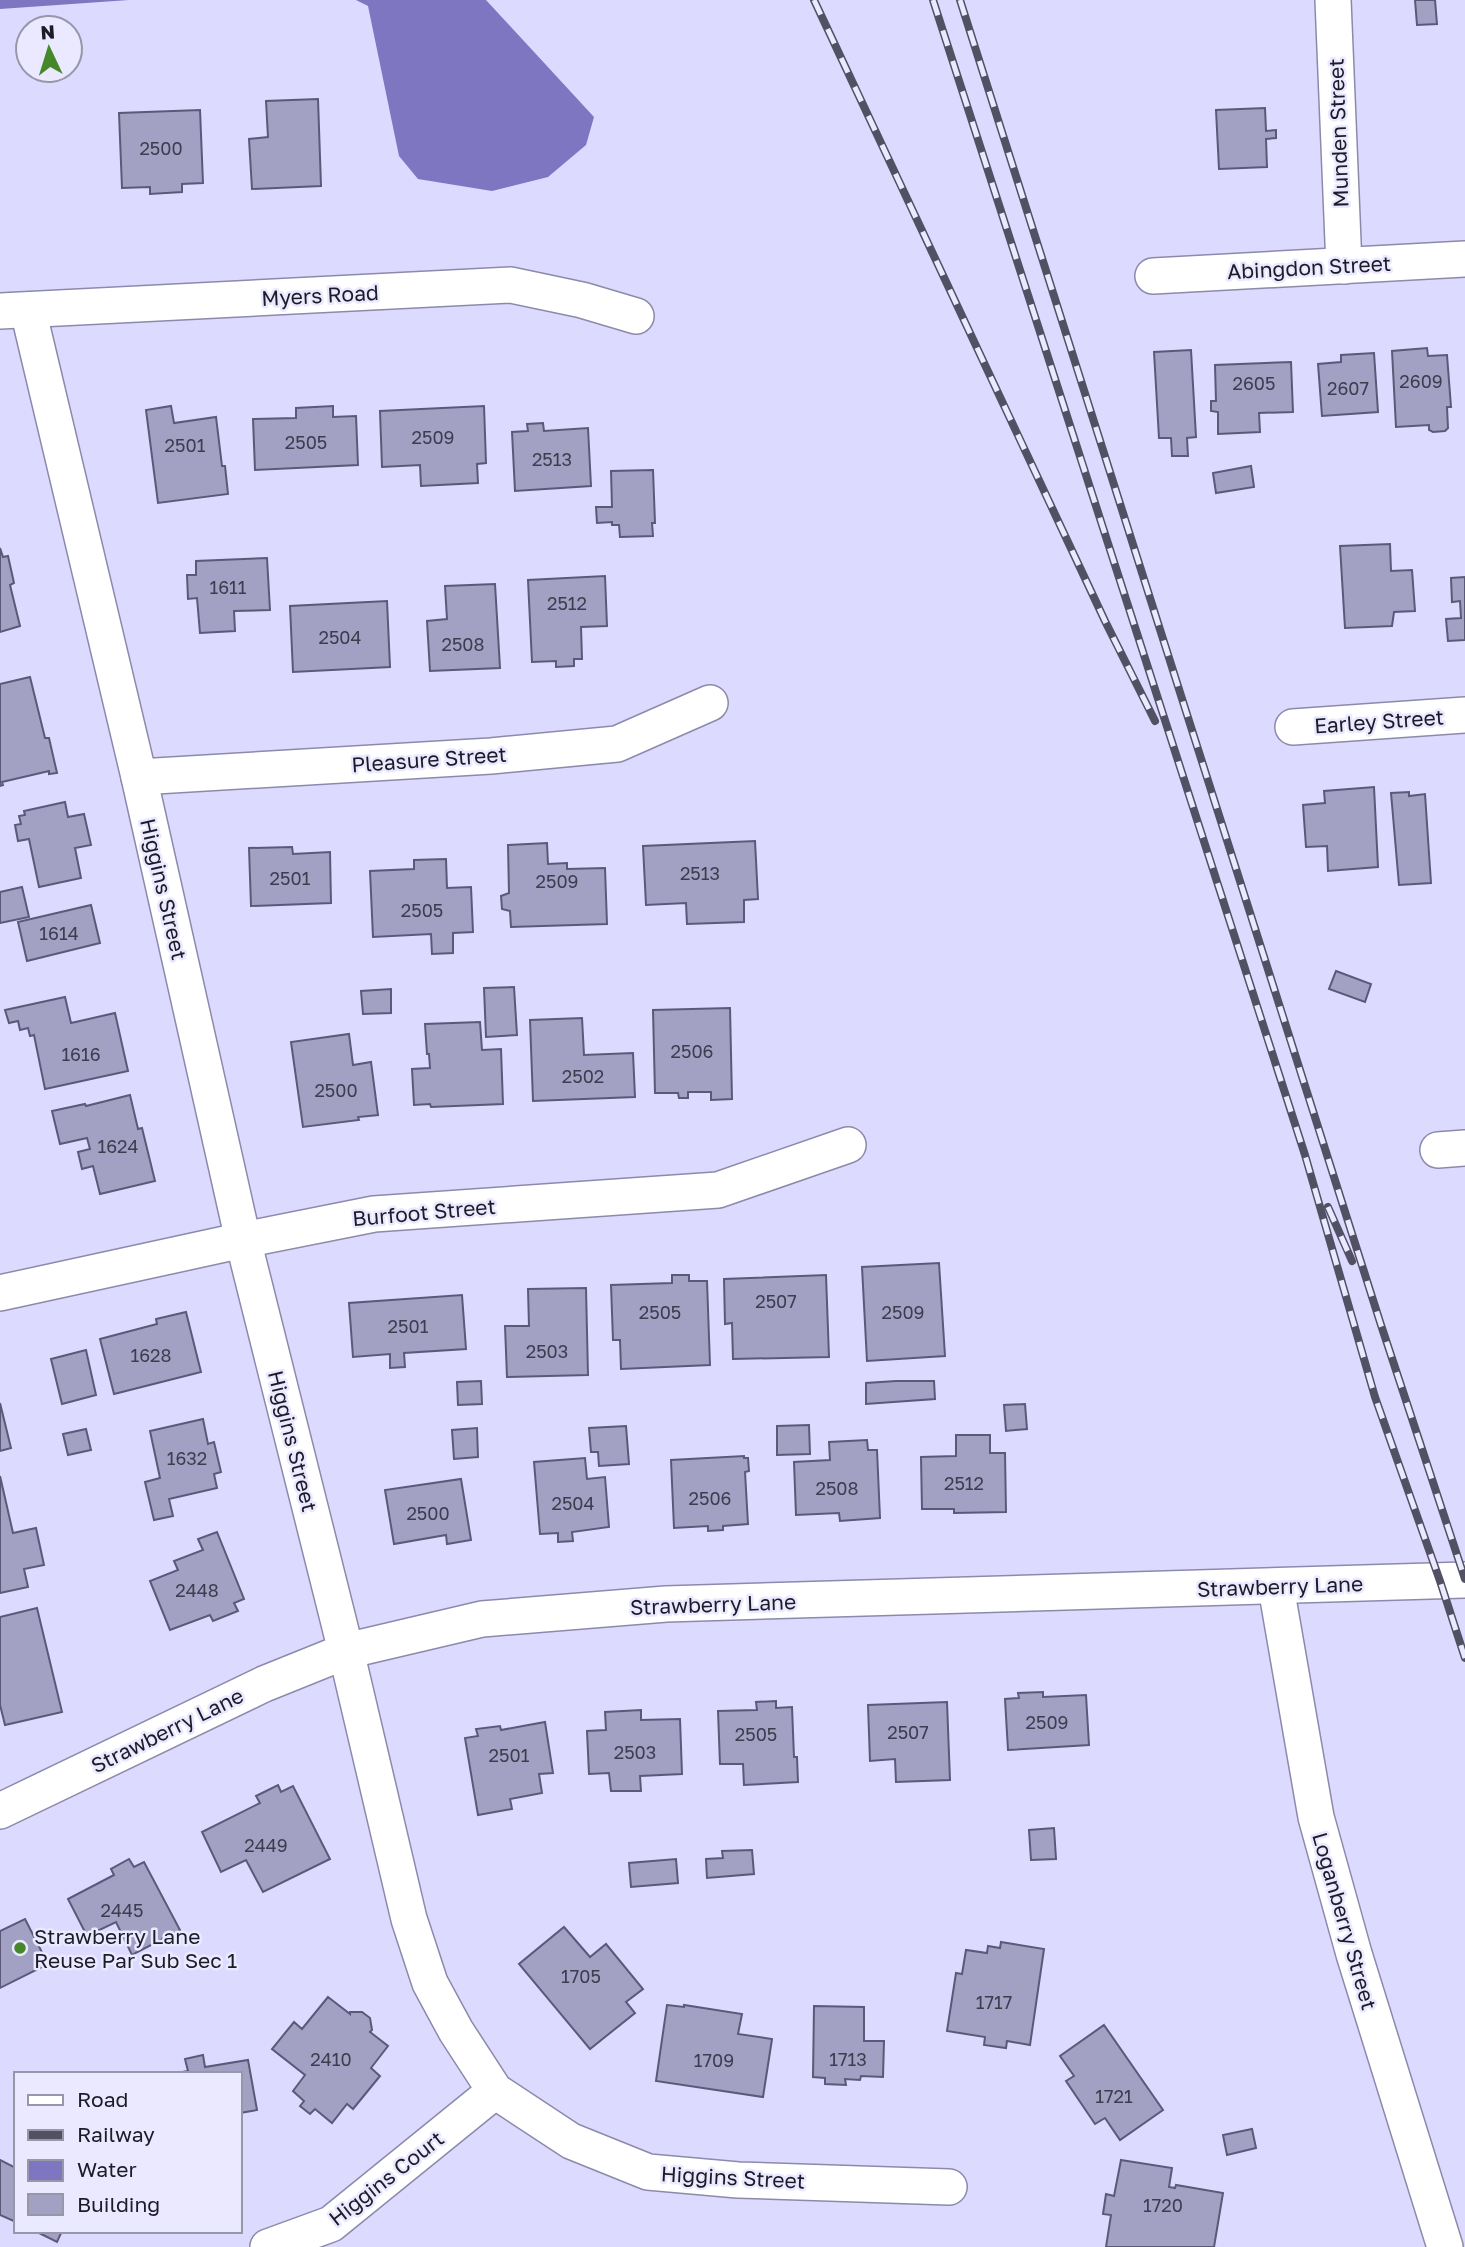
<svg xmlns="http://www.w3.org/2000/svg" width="1465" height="2247" viewBox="0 0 1465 2247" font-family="'Golos Text',sans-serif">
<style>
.water{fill:#7f76c1}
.building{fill:#a3a1c3;stroke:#5c5978;stroke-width:2}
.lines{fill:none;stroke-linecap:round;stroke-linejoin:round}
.minor-casing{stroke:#8c8aab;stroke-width:38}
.minor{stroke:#fff;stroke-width:35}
.rail-casing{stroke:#525164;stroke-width:8}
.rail{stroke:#eae9ff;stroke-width:5;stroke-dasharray:16;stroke-linecap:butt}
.poi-dot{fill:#458729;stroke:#eae9ff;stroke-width:2.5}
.labels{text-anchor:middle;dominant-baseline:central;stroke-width:5;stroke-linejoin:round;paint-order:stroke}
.number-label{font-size:18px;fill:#3e3c4f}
.street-label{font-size:21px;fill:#1c1b28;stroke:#eae9ff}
.poi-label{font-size:21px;fill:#1c1b28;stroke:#eae9ff;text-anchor:start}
</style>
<rect width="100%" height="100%" fill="#dcdafe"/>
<!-- water -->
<g class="water">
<polygon points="0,0 129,0 0,9"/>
<polygon points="356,0 486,0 594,117 586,145 548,177 492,191 418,179 399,156 368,6"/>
</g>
<!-- building -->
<g class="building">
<polygon points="1415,0 1435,0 1437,24 1417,25"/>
<polygon points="318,99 321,186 252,189 249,139 268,137 266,101"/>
<polygon points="1265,108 1266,131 1276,130 1276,138 1266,139 1267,167 1219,169 1216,110"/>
<polygon points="200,110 203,183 182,184 182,192 150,194 150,187 122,188 119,113"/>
<polygon points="1427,348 1428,356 1447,355 1451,407 1447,407 1448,428 1445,431 1433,432 1429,430 1429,425 1396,427 1392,351"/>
<polygon points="1191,350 1196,437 1187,438 1188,456 1172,456 1171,438 1159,438 1154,352"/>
<polygon points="1374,353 1378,412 1322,416 1318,364 1341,362 1341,355"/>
<polygon points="1291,362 1293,412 1259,413 1260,432 1218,434 1218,412 1211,411 1211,401 1216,401 1215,365"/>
<polygon points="171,406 174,423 216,417 222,466 225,466 228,494 158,503 146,410"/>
<polygon points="333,406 333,417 356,416 358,465 255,470 253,419 296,418 296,408"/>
<polygon points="484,406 486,463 477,464 478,483 421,486 420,465 382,467 380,411"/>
<polygon points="543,423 544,431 588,428 591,486 515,491 512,432 528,431 527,424"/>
<polygon points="1251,466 1254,487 1216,493 1213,473"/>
<polygon points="653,470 655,523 652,523 653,536 620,537 619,525 612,525 612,522 597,523 596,507 612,507 611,471"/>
<polygon points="1390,544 1391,571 1412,570 1415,611 1394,612 1392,626 1345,628 1340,546"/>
<polygon points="0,548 3,557 8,556 14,583 10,585 20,626 0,632"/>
<polygon points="267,558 270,610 234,611 235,631 200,633 197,598 188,599 187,575 196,575 196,561"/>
<polygon points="605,576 607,626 581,627 582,659 574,659 574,666 556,667 556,661 532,662 528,580"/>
<polygon points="1465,577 1465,640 1448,641 1446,619 1461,618 1460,601 1452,602 1451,578"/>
<polygon points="495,584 500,668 430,671 427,621 447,619 445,586"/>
<polygon points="387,601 390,667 293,672 290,606"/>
<polygon points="30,677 45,738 49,738 57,773 49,774 49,771 2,782 3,785 0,786 0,684"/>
<polygon points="1374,787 1378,867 1328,871 1327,846 1306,847 1303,805 1325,803 1324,791"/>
<polygon points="1409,792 1409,796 1425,794 1431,883 1399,885 1391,793"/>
<polygon points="65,802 68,817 84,814 91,845 75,848 81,878 39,887 29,839 18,841 15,825 21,824 19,816 25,815 24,811"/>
<polygon points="755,841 758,899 744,900 744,922 687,924 686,903 646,905 643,846"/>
<polygon points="547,843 548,864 567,863 567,869 605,868 607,924 511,927 510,911 502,909 501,896 509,893 508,845"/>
<polygon points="292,847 293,854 330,852 331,903 251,906 249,848"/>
<polygon points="446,859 447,888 471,887 473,932 453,933 453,953 432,954 431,934 373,937 370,871 414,869 414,860"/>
<polygon points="22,887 29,917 0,923 0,892"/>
<polygon points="91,905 100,943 27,961 18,922"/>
<polygon points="1336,971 1371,984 1365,1002 1329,989"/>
<polygon points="514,987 517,1035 486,1037 484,988"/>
<polygon points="391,989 391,1013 363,1014 361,991"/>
<polygon points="65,997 71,1023 115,1013 128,1071 45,1089 34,1035 30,1036 28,1028 20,1030 18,1021 9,1023 5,1010"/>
<polygon points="730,1008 732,1099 711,1100 711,1092 688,1092 688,1098 679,1098 678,1093 655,1093 653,1010"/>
<polygon points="582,1018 584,1055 633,1053 635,1097 533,1101 530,1020"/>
<polygon points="480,1022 482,1050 501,1049 503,1104 431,1107 430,1104 414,1105 412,1069 430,1068 429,1054 427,1054 425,1024"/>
<polygon points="349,1034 353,1065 371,1062 378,1115 358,1117 359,1120 303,1127 291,1042"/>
<polygon points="130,1095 138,1129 142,1128 155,1181 100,1194 93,1166 82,1169 78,1152 90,1149 87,1138 60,1144 52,1111 85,1104 86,1106"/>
<polygon points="939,1263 945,1356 867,1361 862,1267"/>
<polygon points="672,1275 689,1275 689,1281 707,1281 710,1365 621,1369 620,1340 613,1340 611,1285 672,1283"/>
<polygon points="826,1275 829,1357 733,1359 732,1323 725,1324 724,1279"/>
<polygon points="586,1288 588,1375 507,1377 505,1326 529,1326 528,1289"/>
<polygon points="462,1295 466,1349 404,1353 405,1367 390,1368 390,1354 353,1357 349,1303"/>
<polygon points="186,1312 201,1372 114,1394 100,1339 157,1324 156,1319"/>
<polygon points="86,1350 96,1395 62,1404 51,1359"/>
<polygon points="481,1381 482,1404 458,1405 457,1382"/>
<polygon points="896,1381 934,1381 935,1399 866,1404 866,1383"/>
<polygon points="0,1403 11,1448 0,1451"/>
<polygon points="1025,1404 1027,1429 1006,1431 1004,1405"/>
<polygon points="203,1419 208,1444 214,1442 221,1472 214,1474 217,1488 169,1499 173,1516 154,1520 145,1482 160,1478 150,1431"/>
<polygon points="809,1425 810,1454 777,1455 777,1426"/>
<polygon points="626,1426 629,1464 599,1466 598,1452 591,1452 589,1428"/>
<polygon points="477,1428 478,1457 454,1459 452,1430"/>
<polygon points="86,1429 91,1450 68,1455 63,1434"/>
<polygon points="956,1435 990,1435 990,1453 1005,1453 1006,1512 954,1513 954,1509 922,1509 921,1457 956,1456"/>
<polygon points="867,1440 868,1450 877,1450 880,1518 840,1521 839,1513 796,1515 794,1462 830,1460 829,1442"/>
<polygon points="744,1456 744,1458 748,1458 749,1471 745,1472 748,1524 723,1526 723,1530 708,1531 708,1526 674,1528 671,1460"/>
<polygon points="585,1458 587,1479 605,1477 609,1527 572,1532 573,1541 558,1542 558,1533 540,1534 534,1462"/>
<polygon points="0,1476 13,1533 36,1528 44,1565 24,1569 28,1587 0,1593"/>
<polygon points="461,1479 471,1540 447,1544 446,1535 394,1544 385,1490"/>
<polygon points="217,1532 244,1599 234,1603 238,1611 213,1621 210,1615 170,1630 150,1581 178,1570 174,1561 203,1550 198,1539"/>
<polygon points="37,1608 62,1712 5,1725 0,1705 0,1617"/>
<polygon points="1043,1692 1043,1697 1086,1695 1089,1745 1008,1750 1005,1699 1019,1698 1018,1693"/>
<polygon points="776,1701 776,1708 792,1707 794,1757 797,1757 798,1782 744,1785 743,1764 720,1764 718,1711 757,1710 756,1702"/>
<polygon points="947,1702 950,1780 896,1782 895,1759 870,1761 868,1705"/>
<polygon points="641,1710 641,1720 680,1719 682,1774 640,1776 641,1791 611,1791 609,1773 589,1774 587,1731 606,1730 605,1712"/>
<polygon points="545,1722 553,1773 539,1774 542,1793 510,1799 512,1809 478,1815 465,1738 478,1736 476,1729 500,1726 501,1730"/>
<polygon points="278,1785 281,1792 293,1786 330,1859 263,1892 246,1860 221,1872 202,1832 260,1803 256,1796"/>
<polygon points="1054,1828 1056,1859 1031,1860 1029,1830"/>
<polygon points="752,1850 754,1874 707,1878 706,1859 723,1858 722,1851"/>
<polygon points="129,1859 134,1867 144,1862 180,1930 132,1955 116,1922 87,1936 68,1899 114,1875 111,1869"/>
<polygon points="676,1859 678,1883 631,1887 629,1863"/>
<polygon points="25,1919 48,1964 0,1988 0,1931"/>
<polygon points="564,1927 590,1957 606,1944 643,1989 626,2002 635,2013 590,2049 519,1964"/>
<polygon points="1001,1942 1044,1949 1030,2045 1007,2041 1006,2048 984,2045 985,2037 947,2031 956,1973 962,1974 966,1950 987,1953 988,1946 1000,1948"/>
<polygon points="328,1997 350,2014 350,2012 362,2012 370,2018 372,2030 370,2032 388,2046 371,2068 380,2076 353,2109 347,2104 332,2123 315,2109 310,2114 300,2106 304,2101 293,2091 305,2075 272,2049 294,2022 302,2029"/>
<polygon points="667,2005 684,2007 684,2005 742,2014 738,2034 772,2039 763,2097 656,2081"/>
<polygon points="814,2006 864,2007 864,2041 884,2041 883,2077 861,2076 860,2080 845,2079 846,2085 825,2084 825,2078 813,2077"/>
<polygon points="1104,2025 1163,2110 1120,2140 1105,2118 1095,2124 1066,2081 1074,2076 1060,2056"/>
<polygon points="203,2055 205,2067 248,2060 257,2110 240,2113 240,2074 171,2074 188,2071 185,2059"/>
<polygon points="1252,2129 1256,2148 1227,2155 1223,2135"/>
<polygon points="0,2160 16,2168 16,2222 0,2215"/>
<polygon points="1121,2160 1172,2168 1169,2187 1175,2188 1176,2185 1223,2193 1214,2247 1106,2247 1111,2215 1103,2214 1106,2194 1114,2196"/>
<polygon points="35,2231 62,2231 57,2242"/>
</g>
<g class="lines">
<defs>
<g id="minor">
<polyline points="1333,0 1344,266"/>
<polyline points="1153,276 1465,259"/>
<polyline points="28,310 139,777 243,1240 346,1651 409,1919 430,1983 456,2031 495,2091 571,2141 648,2172 738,2180 949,2187"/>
<polyline points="0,311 511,285 582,300 636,316"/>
<polyline points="1293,727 1465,715"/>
<polyline points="139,777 491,756 617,744 710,703"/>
<polyline points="1438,1150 1465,1148"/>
<polyline points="0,1293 243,1240 374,1214 718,1190 848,1145"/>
<polyline points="1276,1587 1316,1817 1354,1954 1445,2247"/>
<polyline points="0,1811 264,1684 346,1651 482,1619 666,1604 1465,1580"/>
<polyline points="268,2247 331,2224 495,2091"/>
</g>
</defs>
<!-- minor casing -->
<use href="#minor" class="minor-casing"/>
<!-- minor -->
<use href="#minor" class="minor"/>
<defs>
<g id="rail">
<polyline points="814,0 1105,621 1155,721"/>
<polyline points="933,0 1305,1155 1375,1397 1440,1581 1465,1658"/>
<polyline points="960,0 1381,1325 1465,1579"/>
<polyline points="1328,1207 1352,1261"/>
</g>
</defs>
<!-- rail casing -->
<use href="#rail" class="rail-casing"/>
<!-- rail -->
<use href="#rail" class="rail"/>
</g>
<!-- markers -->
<circle class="poi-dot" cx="20" cy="1948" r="7"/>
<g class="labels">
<!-- number labels -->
<g class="number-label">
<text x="161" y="148">2500</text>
<text x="1421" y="381">2609</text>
<text x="1254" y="383">2605</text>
<text x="1348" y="388">2607</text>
<text x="433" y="437">2509</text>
<text x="306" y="442">2505</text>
<text x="185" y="445">2501</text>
<text x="552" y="459">2513</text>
<text x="228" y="587">1611</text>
<text x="567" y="603">2512</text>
<text x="340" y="637">2504</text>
<text x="463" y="644">2508</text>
<text x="700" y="873">2513</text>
<text x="290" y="878">2501</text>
<text x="557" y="881">2509</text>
<text x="422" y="910">2505</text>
<text x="59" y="933">1614</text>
<text x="692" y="1051">2506</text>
<text x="81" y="1054">1616</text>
<text x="583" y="1076">2502</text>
<text x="336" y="1090">2500</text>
<text x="118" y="1146">1624</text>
<text x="776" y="1301">2507</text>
<text x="660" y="1312">2505</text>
<text x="903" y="1312">2509</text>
<text x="408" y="1326">2501</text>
<text x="547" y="1351">2503</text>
<text x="151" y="1355">1628</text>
<text x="187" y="1458">1632</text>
<text x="964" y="1483">2512</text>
<text x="837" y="1488">2508</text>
<text x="710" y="1498">2506</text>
<text x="573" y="1503">2504</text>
<text x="428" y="1513">2500</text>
<text x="197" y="1590">2448</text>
<text x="1047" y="1722">2509</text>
<text x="908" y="1732">2507</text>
<text x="756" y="1734">2505</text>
<text x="635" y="1752">2503</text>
<text x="509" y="1755">2501</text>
<text x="266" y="1845">2449</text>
<text x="122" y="1910">2445</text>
<text x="581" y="1976">1705</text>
<text x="994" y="2002">1717</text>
<text x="331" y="2059">2410</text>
<text x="848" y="2059">1713</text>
<text x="714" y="2060">1709</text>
<text x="1114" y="2096">1721</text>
<text x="1163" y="2205">1720</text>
</g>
<!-- street labels -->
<g class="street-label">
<text transform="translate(1338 133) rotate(-92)">Munden Street</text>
<text transform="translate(1309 267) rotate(-3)">Abingdon Street</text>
<text transform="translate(320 295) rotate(-3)">Myers Road</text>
<text transform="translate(1379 721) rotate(-4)">Earley Street</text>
<text transform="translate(429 759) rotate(-4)">Pleasure Street</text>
<text transform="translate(164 889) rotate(77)">Higgins Street</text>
<text transform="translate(424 1212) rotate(-5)">Burfoot Street</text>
<text transform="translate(293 1441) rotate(76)">Higgins Street</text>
<text transform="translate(1280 1586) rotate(-2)">Strawberry Lane</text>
<text transform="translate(713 1604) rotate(-2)">Strawberry Lane</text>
<text transform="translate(167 1730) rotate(-26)">Strawberry Lane</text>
<text transform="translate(1345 1921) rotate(74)">Loganberry Street</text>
<text transform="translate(733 2177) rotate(3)">Higgins Street</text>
<text transform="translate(386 2178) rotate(-38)">Higgins Court</text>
</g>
<!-- poi labels -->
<g class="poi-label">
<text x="34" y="1936">Strawberry Lane<tspan x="34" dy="24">Reuse Par Sub Sec 1</tspan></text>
</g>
</g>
<!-- legend -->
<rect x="14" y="2072" width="228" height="161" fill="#eae9ff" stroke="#9897a9" stroke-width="2"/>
<rect x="28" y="2095" width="35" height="10" fill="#ffffff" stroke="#9897a9" stroke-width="2"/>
<text x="77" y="2107" font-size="21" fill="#1c1b28">Road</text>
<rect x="28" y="2130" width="35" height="10" fill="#525164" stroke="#9897a9" stroke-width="2"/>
<text x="77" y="2142" font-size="21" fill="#1c1b28">Railway</text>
<rect x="28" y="2160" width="35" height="21" fill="#7f76c1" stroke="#9897a9" stroke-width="2"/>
<text x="77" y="2177" font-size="21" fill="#1c1b28">Water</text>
<rect x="28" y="2194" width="35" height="21" fill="#a3a1c3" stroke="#9897a9" stroke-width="2"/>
<text x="77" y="2212" font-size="21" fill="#1c1b28">Building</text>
<!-- north arrow -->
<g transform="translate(49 49) rotate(356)"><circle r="33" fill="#eae9ff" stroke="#9897a9" stroke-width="2"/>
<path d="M0-5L12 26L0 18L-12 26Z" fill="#458729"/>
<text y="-10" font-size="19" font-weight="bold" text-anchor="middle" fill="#1c1b28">N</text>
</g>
</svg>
